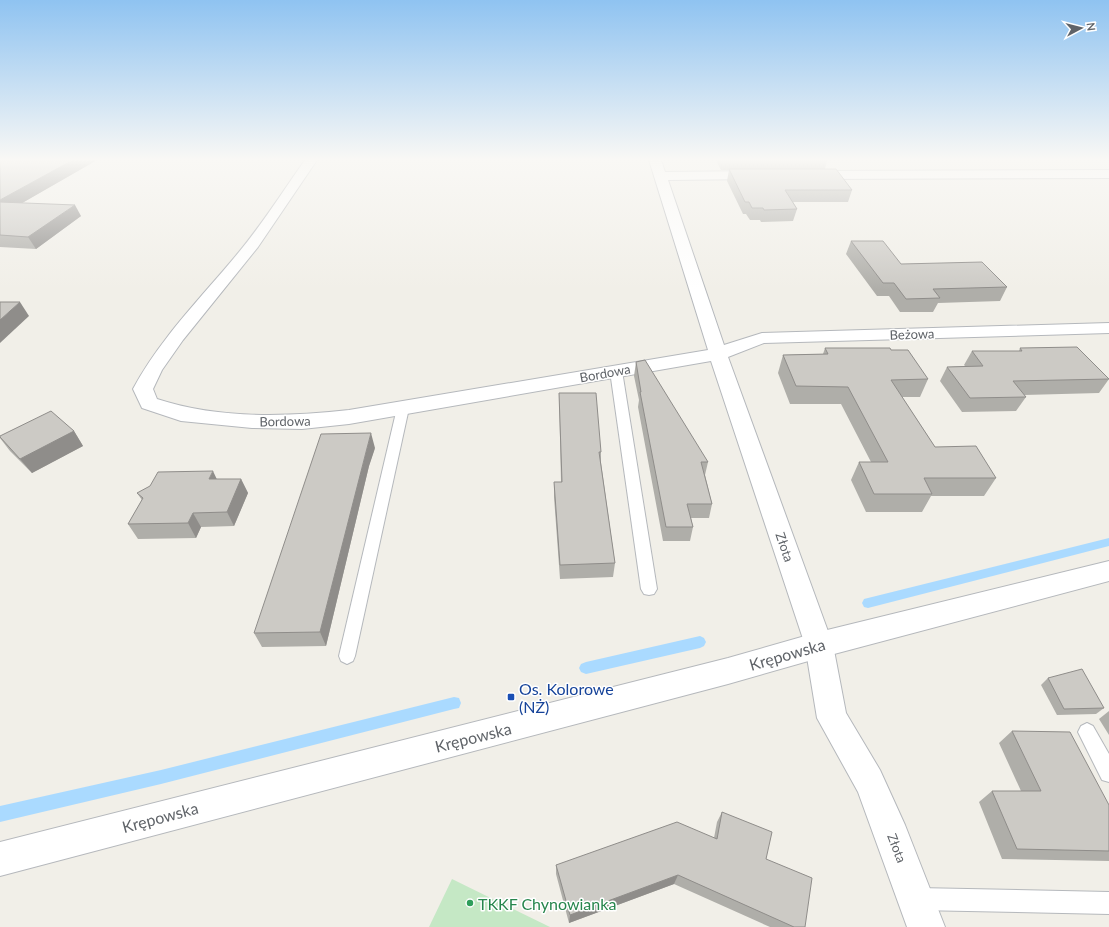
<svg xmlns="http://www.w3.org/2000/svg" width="1109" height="927" viewBox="0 0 1109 927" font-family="Lato,sans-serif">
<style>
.green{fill:#c5e8c5}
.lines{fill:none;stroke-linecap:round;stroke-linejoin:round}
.stream{fill:#aadaff;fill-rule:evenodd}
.service-casing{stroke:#b5b8bc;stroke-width:2}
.minor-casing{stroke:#b5b8bc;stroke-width:2}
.tertiary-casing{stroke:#b5b8bc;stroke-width:2}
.service{fill:#fff;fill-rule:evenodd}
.minor{fill:#fff;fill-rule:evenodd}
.tertiary{fill:#fff;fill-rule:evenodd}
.wall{fill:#afaea9}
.shaded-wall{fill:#8f8d8a}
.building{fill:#cccac5;stroke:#8f8d8a}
.transit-dot{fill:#1a4fb4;stroke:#fff;stroke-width:1.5}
.leisure-dot{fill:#2e9e5b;stroke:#fff;stroke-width:1.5}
.labels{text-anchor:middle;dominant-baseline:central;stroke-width:3;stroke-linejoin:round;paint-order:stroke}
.street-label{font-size:13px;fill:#5f6368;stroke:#fff}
.near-street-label{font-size:16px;fill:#5f6368;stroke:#fff}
.near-transit-label{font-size:16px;fill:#164399;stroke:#fff;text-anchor:start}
.near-leisure-label{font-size:16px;fill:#27864d;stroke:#fff;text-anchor:start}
</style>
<rect width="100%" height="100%" fill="#f1efe8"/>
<!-- green -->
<polygon class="green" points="452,879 550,927 429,927"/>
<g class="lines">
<!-- stream -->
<g class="stream">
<polygon points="1109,538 1109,546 868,608 864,607 862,603 864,599 868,598"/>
<polygon points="700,636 704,638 706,642 704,646 700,648 586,674 581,672 579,668 581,664 586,662"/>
<polygon points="454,697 459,698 461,703 459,708 454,709 161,784 0,822 0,806 161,770"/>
</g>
<defs>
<g id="service">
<polygon points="616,368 622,371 657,589 654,594 649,595 644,594 641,589 610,371"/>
<polygon points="403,404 409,408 355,656 353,661 347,664 341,661 339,656 397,408"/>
<polygon points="1087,723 1093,726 1109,754 1109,782 1102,780 1078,732 1081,726"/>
<polygon points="917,888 1109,892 1109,914 917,910 909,907 906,899 909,891"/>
</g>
<g id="minor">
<path d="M 305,160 L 317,160 L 258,247 L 183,340 L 162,370 L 153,389 L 157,399 C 218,419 286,417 349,410 L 708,350 L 649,160 L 661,160 L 665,172 L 758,171 L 764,175 L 758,179 L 668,180 L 724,345 L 762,333 L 1109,323 L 1109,333 L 764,343 L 728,357 L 833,645 L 846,713 L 880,770 L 905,825 L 945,927 L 907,927 L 858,792 L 817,718 L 805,645 L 711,361 L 349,424 L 302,429 L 252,428 L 181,421 L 142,408 L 133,389 C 161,337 202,297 239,252 C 263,223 283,191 305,160 Z"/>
<polygon points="1109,170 1109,178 811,179 805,175 811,171"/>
</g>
<polygon id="tertiary" points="1109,561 1109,581 819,658 728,684 0,876 0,842 728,658 819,632"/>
</defs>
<!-- service casing -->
<use href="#service" class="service-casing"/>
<!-- minor casing -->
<use href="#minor" class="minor-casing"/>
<!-- tertiary casing -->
<use href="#tertiary" class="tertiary-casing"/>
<!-- service -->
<use href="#service" class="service"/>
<!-- minor -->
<use href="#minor" class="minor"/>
<!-- tertiary -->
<use href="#tertiary" class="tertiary"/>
</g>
<!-- wall -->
<g class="wall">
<polygon points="0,160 97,160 22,203 81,216 36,249 0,247"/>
<polygon points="716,160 827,160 825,169 852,190 848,202 793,202 797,209 793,221 761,222 760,220 750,220 746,214 743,214 727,181 729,170 721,170"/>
<polygon points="851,241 901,264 1007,287 1000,301 938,303 933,312 900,312 889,296 877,296 846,254"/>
<polygon points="825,348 891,350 928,379 920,397 902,397 935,447 996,478 984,496 931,496 922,512 866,512 851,480 859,462 871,462 841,404 790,404 778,373 783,355 823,354"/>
<polygon points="1020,348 1109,379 1099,393 1024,395 1026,397 1016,411 962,412 940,381 947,367 965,366 964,365 972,351 1019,351"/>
<polygon points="636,362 708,462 705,475 712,504 709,518 691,518 693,527 690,541 663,541 638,407 639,400 634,376"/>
<polygon points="559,393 601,452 601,463 615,563 613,577 560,579 554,497 554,482 561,482"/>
<polygon points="74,431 83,446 32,473 10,451 0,438"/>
<polygon points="375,448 369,466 326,646 262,647 254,633"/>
<polygon points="217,479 241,479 248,493 234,526 201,527 196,538 138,539 128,524 142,500 137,493"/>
<polygon points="1048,678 1104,708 1096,714 1057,715 1041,685"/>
<polygon points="1109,711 1109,735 1099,719"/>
<polygon points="1012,731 1109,805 1109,861 1002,859 979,802 992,791 1021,791 999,743"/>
<polygon points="722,812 766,859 805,927 770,927 674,884 569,923 556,874 556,865 714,838 717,822"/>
</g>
<!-- shaded-wall -->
<g class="shaded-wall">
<polygon points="73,160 97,160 3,214 0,209 0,200"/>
<polygon points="75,205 81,216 36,249 28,237"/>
<polygon points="20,302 29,316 0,343 0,320"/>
<polygon points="74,431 83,446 32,473 20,459"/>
<polygon points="371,433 375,448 369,466 326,646 320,632 366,452"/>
<polygon points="213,471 220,486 209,479"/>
<polygon points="241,479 248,493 234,526 227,512"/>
<polygon points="193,513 201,527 196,538 188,523"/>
<polygon points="678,875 674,884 569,923 570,915"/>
</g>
<!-- building -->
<g class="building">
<polygon points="0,160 73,160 0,200"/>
<polygon points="729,169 836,169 852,190 785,190 797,209 764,210 763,208 752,208 749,202 745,202"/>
<polygon points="0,202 75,205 28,237 0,235"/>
<polygon points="851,241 883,241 901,264 982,262 1007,287 933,289 940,298 906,299 894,283 883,283"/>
<polygon points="0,302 20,302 0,320"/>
<polygon points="1077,347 1109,379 1013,381 1026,397 970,398 947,367 983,366 972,351 1022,351 1020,348"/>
<polygon points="825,348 890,348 891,350 908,350 928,379 891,380 935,447 976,446 996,478 924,478 932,494 874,494 859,462 888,462 848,387 796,386 783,355 828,354"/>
<polygon points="645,360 708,462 701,462 712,504 687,504 693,527 666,527 640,392 641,392 636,362"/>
<polygon points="559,393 596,393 601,452 599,452 615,563 560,565 554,482 562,482"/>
<polygon points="51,411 74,431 20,459 0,437 0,436"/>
<polygon points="371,433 366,452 320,632 254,633 321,434"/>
<polygon points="213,471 209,479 241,479 227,512 193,513 188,523 128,524 143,498 137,493 150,486 158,472"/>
<polygon points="1082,669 1104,708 1064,709 1048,678"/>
<polygon points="1012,731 1070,732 1109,805 1109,851 1017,849 992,791 1041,791"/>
<polygon points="722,812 772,832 766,859 812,878 805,927 794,927 678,875 570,915 556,865 677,822 717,839"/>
</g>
<!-- sky -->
<linearGradient id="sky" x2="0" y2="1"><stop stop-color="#8fc3f1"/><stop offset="0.55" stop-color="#f9f8f5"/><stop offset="1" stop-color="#f9f8f5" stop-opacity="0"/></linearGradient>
<rect width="1109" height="290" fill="url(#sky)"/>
<!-- markers -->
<rect class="transit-dot" x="507" y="693" width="8" height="8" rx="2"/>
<circle class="leisure-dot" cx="470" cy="903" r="4"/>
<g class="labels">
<!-- street labels -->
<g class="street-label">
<text transform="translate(912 334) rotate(-2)">Beżowa</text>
<text transform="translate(605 373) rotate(-10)">Bordowa</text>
<text transform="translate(285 421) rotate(-1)">Bordowa</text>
<text transform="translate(785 547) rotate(71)">Złota</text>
<text transform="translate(897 848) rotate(69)">Złota</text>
</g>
<!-- near-street labels -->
<g class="near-street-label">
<text transform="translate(787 654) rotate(-16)">Krępowska</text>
<text transform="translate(473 737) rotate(-14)">Krępowska</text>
<text transform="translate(160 817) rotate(-15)">Krępowska</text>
</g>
<!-- near-transit labels -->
<g class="near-transit-label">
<text x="519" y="688">Os. Kolorowe<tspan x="519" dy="18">(NŻ)</tspan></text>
</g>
<!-- near-leisure labels -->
<g class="near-leisure-label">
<text x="478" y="903">TKKF Chynowianka</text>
</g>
</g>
<!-- north arrow -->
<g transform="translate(1081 28) rotate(83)" stroke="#ffffff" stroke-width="3" paint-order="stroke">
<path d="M0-3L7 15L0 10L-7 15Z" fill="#5f6368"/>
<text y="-6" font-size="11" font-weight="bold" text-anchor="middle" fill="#5f6368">N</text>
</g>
</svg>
